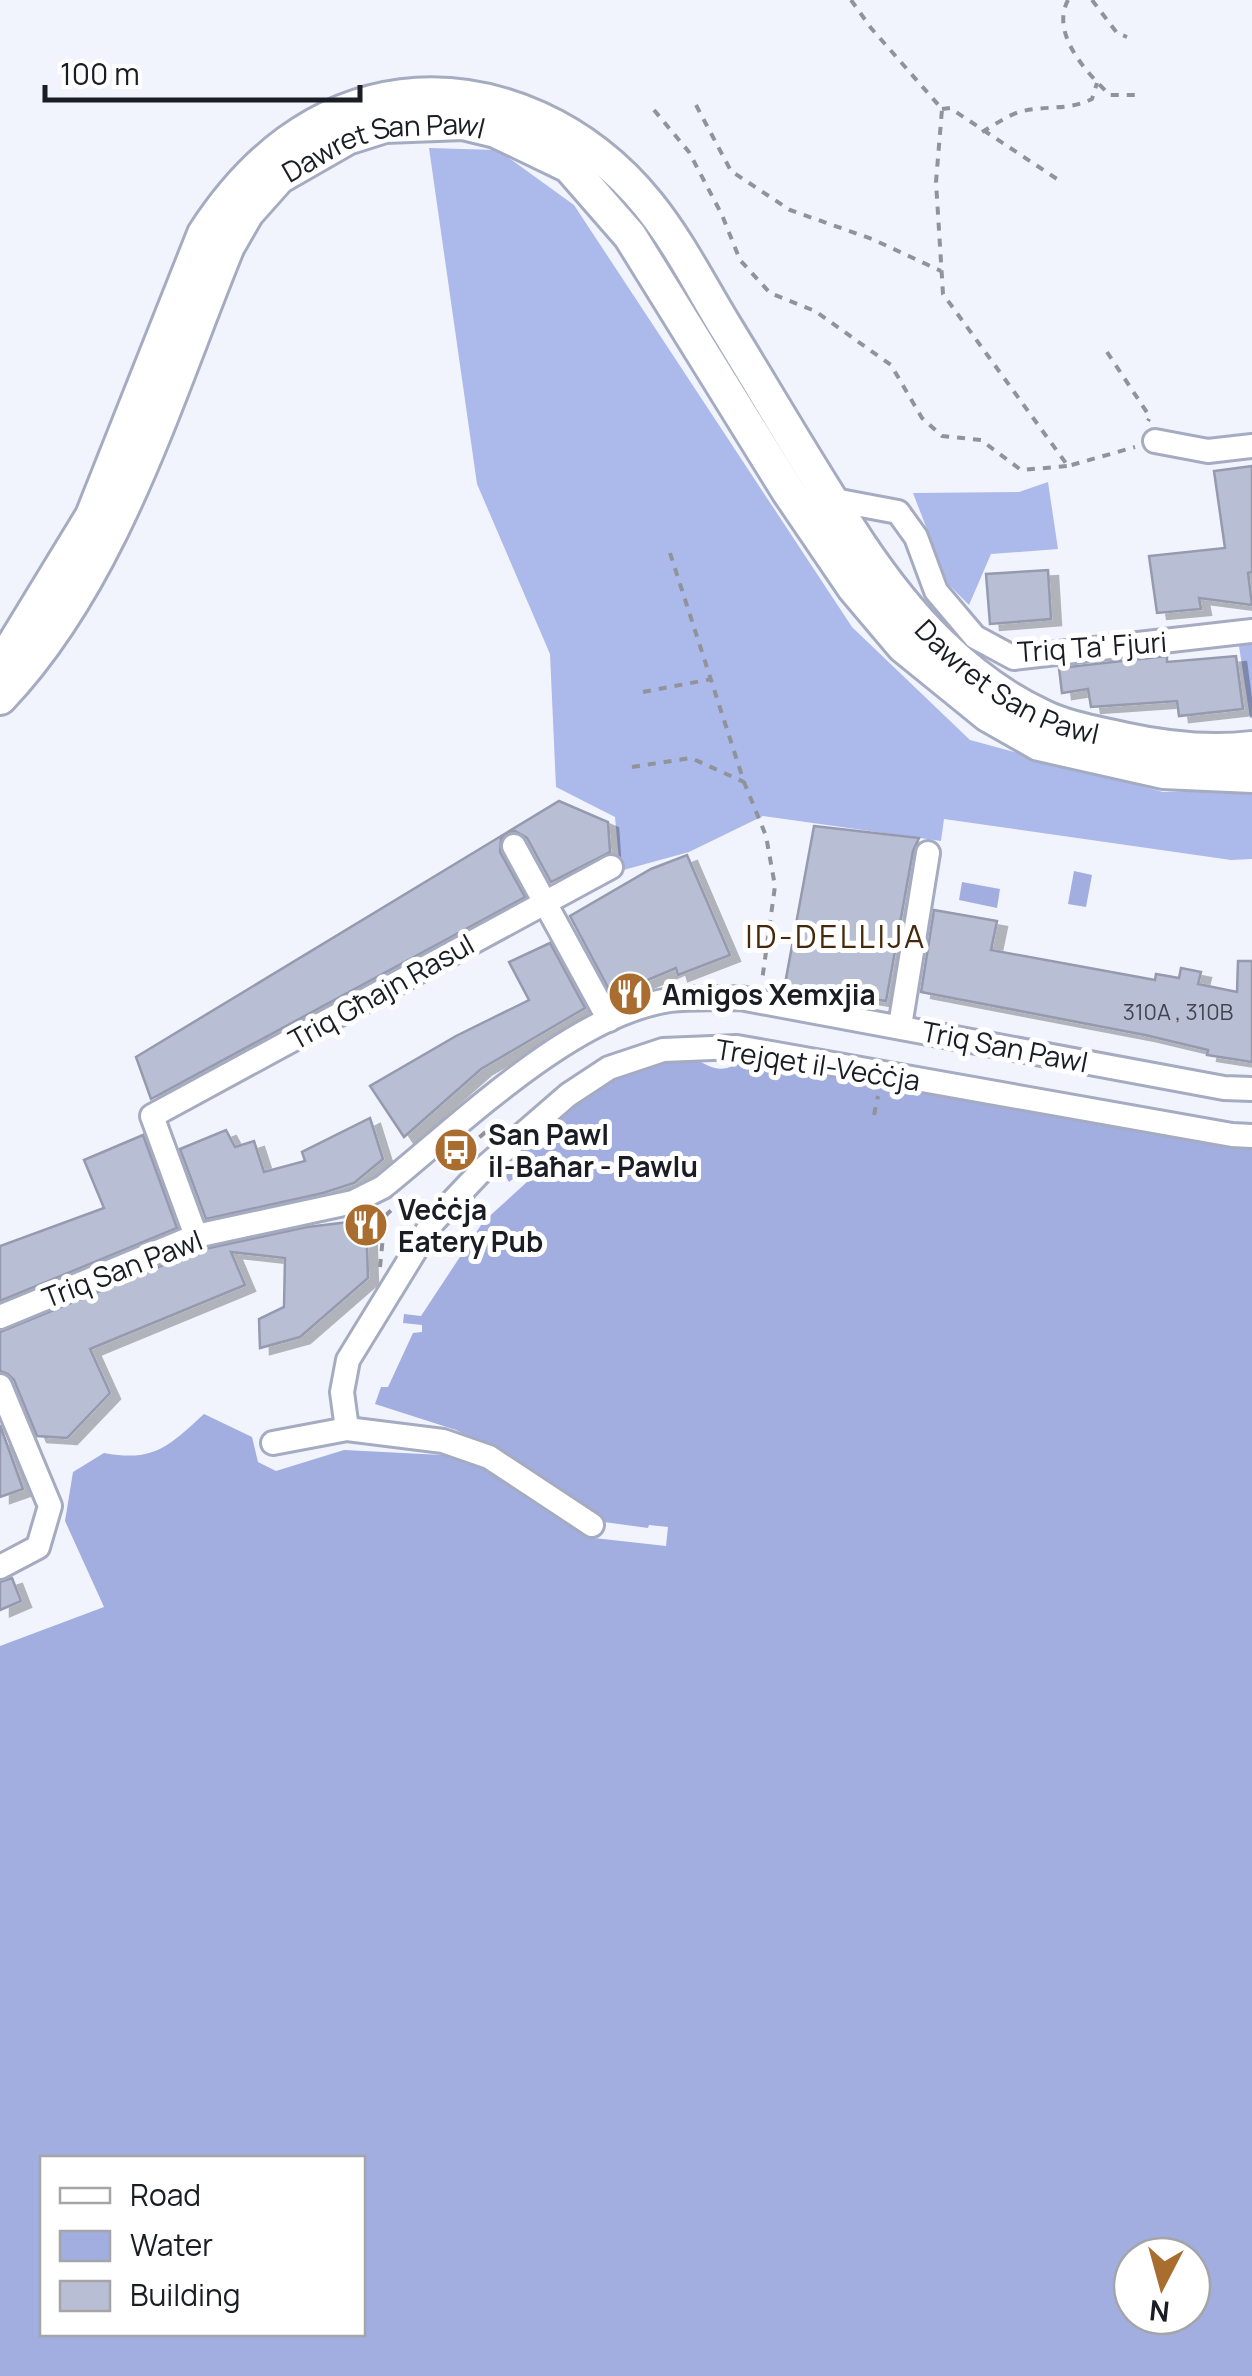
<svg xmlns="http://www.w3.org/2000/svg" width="1252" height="2376" viewBox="0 0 1252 2376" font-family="Manrope,sans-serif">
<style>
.forest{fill:#acb9eb}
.water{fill:#a1aedf;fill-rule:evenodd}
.building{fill:#b8bed4;stroke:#959aaf;stroke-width:2.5;filter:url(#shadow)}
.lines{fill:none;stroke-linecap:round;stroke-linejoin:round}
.minor-casing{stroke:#a5abc1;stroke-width:28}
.highway-casing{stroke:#a5abc1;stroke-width:38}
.path{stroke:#91939b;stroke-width:4;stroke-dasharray:8 8;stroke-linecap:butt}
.minor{stroke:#fff;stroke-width:22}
.highway{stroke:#fff;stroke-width:32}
.labels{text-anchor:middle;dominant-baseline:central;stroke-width:10;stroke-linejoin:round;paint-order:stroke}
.number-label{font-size:22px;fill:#424551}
.street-label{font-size:28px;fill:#1b1d25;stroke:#fff}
.poi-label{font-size:28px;font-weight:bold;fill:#1b1d25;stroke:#fff;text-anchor:start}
.quarter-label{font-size:32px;letter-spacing:2.5px;fill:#46290c;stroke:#fff}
</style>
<defs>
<filter id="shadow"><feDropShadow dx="10" dy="6" stdDeviation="0" flood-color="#0004"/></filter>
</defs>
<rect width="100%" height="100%" fill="#f2f4fd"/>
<!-- forest -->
<g class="forest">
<polygon points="429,148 498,150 574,205 852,627 970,740 1163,792 1252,790 1252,859 1231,860 944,819 941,841 763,816 689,852 620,871 615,817 556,787 550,654 477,484"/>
<polygon points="1048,482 1058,549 991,554 969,605 948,584 913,493 1019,492"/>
<polygon points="1252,644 1252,718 1250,718 1239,646"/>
</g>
<!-- water -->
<g class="water">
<polygon points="1074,871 1092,875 1086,907 1068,904"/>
<polygon points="962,882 1000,889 997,908 959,900"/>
<path d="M 688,1054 C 718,1073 722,1074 753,1055 L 1232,1148 L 1252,1149 L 1252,2376 L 0,2376 L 0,1646 L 104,1607 L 65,1521 L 73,1472 L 104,1453 C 154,1462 168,1447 204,1414 L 252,1437 L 258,1462 L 276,1471 L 344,1450 L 462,1456 L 478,1461 L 594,1538 L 666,1546 L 668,1527 L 649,1525 L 648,1528 L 604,1522 L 496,1451 L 456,1430 L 375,1404 L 381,1387 L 388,1387 L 413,1333 L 422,1332 L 422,1325 L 403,1323 L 404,1314 L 421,1316 L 483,1222 L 549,1162 L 544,1155 L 509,1182 L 502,1170 L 533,1140 L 530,1134 L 615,1074 ZM 42,2158 L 362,2158 L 362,2334 L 42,2334 ZM 1132,2256 L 1192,2256 L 1192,2316 L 1132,2316 Z"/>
</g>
<!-- building -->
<g class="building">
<polygon points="1252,466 1252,572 1248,573 1252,605 1199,598 1201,609 1157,613 1149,556 1225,548 1214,471"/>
<polygon points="1048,570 1051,619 990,624 986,574"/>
<polygon points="1167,656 1167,662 1236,656 1243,709 1179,716 1177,701 1091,707 1088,689 1062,693 1059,668"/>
<polygon points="559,801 608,822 610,852 551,882 527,838 515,831 508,832 501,839 500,852 525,897 151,1099 136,1057"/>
<polygon points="814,826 919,838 913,851 886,1001 785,984"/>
<polygon points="687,855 730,955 678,975 676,968 612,995 570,916 651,869"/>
<polygon points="934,910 997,921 991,950 1155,980 1156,974 1179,978 1181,968 1201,972 1198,984 1237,992 1238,961 1252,961 1252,1062 1207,1055 1208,1050 1145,1035 921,992"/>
<polygon points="550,943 585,1008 481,1069 404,1137 370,1086 456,1036 529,1000 509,962"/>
<polygon points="370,1118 383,1159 354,1183 323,1193 206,1219 180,1149 226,1130 235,1147 254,1141 264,1172 305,1161 302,1152"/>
<polygon points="143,1135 177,1228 0,1301 0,1246 104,1208 84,1160"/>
<polygon points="366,1220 368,1278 300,1337 260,1348 259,1319 284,1307 285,1258 231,1252 245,1285 90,1349 110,1393 67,1438 37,1436 14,1380 8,1374 0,1371 0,1332 200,1250 307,1227"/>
<polygon points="0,1425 23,1489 0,1497"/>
<polygon points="12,1578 21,1601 0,1610 0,1582"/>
</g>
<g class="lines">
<defs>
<g id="minor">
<polyline points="1155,441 1208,451 1252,446"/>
<polyline points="829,502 829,499 898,512 916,537 936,591 975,637 1014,658 1252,631"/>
<polyline points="514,846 609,1020"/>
<polyline points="900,1026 928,853"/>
<polyline points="196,1236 152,1116 611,867"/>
<path d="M 0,1317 L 196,1236 L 353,1202 L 383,1187 C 460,1125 572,1014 670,1000 C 693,997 717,999 740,998 L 1224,1088 L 1252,1089"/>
<polyline points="0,1386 50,1506 38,1547 0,1567"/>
<polyline points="347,1429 342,1392 348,1360 432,1223 486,1166 568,1095 609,1068 663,1050 737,1047 1232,1135 1252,1136"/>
<polyline points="273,1443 347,1429 443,1441 489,1457 592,1525"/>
</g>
<g id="highway">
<path id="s1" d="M 0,660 L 12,647 L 92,516 L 204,234 C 250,163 315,107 402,96 C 497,85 588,130 648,204 C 678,241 700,285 725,326 C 770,399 813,474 860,545 C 907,615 965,680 1042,716 C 1066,728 1097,733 1123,739 C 1164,748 1210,753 1252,748"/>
<path id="s2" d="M 0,698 C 114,578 166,397 228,246 L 247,213 L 279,177 L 347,138 L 385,126 L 463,123 L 496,131 L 569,166 L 630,236 L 788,491 L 854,588 L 903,646 L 988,715 L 1039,744 L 1163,772 L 1252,776"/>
</g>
</defs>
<!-- minor casing -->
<use href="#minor" class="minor-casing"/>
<!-- highway casing -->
<use href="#highway" class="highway-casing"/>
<!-- path -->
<g class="path">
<polyline points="851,0 871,28 942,109 936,182 943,294 1068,466 1135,447"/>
<path d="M 1068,0 C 1050,34 1087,73 1110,95 L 1137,95"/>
<polyline points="1092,0 1117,33 1127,37"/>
<polyline points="696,105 731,171 790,210 872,239 941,271"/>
<polyline points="942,109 950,108 1057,179"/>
<polyline points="654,110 689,152 722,215 740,260 770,293 815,311 891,365 922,418 942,436 981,440 1021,470 1068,466"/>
<path d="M 982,132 C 994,125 1007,116 1019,112 C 1044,105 1069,111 1092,99 L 1097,83"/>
<polyline points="1107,352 1150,417 1148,421"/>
<polyline points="670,553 744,782 766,836 775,886 762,981"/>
<polyline points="643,692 712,679"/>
<polyline points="632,767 691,758 744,782"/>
<polyline points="874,1115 878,1096"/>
<polyline points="455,1158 501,1119"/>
<polyline points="385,1216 397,1205"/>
<polyline points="380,1267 385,1216"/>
</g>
<!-- minor -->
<use href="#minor" class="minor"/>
<!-- highway -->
<use href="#highway" class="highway"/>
</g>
<!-- icons -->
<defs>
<symbol id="restaurant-disc" viewBox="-11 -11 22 22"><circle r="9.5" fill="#aa6d30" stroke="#fff"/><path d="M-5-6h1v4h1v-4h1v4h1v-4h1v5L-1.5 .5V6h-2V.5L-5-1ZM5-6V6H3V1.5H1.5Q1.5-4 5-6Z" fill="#fff"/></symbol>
<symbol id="bus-disc" viewBox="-11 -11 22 22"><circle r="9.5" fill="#aa6d30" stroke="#fff"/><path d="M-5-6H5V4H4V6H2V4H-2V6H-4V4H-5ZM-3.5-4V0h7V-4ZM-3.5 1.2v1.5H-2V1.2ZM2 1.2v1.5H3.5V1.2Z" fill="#fff"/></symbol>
</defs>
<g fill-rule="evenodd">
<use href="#restaurant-disc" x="605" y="969" width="50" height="50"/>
<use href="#bus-disc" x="431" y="1125" width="50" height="50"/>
<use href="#restaurant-disc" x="341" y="1200" width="50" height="50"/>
</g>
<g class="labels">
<!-- number labels -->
<g class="number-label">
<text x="1178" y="1012">310A , 310B</text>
</g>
<!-- street labels -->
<g class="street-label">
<text stroke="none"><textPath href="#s2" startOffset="708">Dawret San Pawl</textPath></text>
<text transform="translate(1092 646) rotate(-4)">Triq Ta' Fjuri</text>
<text stroke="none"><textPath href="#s1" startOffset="1612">Dawret San Pawl</textPath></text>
<text transform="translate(381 991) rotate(-29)">Triq Għajn Rasul</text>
<text transform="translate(1005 1046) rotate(11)">Triq San Pawl</text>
<text transform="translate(818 1064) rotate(9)">Trejqet il-Veċċja</text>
<text transform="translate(122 1268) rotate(-21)">Triq San Pawl</text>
</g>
<!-- poi labels -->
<g class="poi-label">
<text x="662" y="994">Amigos Xemxjia</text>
<text x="488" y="1134">San Pawl<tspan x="488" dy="32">il-Baħar - Pawlu</tspan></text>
<text x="398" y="1209">Veċċja<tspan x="398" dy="32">Eatery Pub</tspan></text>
</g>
<!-- quarter labels -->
<g class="quarter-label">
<text x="836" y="936">ID-DELLIJA</text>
</g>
</g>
<!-- legend -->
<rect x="40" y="2156" width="325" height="180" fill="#ffffff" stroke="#a4a5a8" stroke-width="2.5"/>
<rect x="60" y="2188" width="50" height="15" fill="#ffffff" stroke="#a4a5a8" stroke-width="2.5"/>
<text x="130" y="2206" font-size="30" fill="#1b1d25">Road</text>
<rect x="60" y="2231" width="50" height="30" fill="#a1aedf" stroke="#a4a5a8" stroke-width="2.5"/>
<text x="130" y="2256" font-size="30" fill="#1b1d25">Water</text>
<rect x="60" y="2281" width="50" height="30" fill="#b8bed4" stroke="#a4a5a8" stroke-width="2.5"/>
<text x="130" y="2306" font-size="30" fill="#1b1d25">Building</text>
<!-- north arrow -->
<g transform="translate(1162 2286) rotate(186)"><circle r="48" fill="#ffffff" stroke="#a4a5a8" stroke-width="2.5"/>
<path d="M0-8L18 38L0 25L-18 38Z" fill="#aa6d30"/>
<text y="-15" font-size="28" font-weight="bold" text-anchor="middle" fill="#1b1d25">N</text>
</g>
<!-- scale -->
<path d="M45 85v15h315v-15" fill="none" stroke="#1b1d25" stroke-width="5"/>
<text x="60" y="85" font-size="30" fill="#1b1d25" stroke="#ffffff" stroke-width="8" paint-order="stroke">100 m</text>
</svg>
